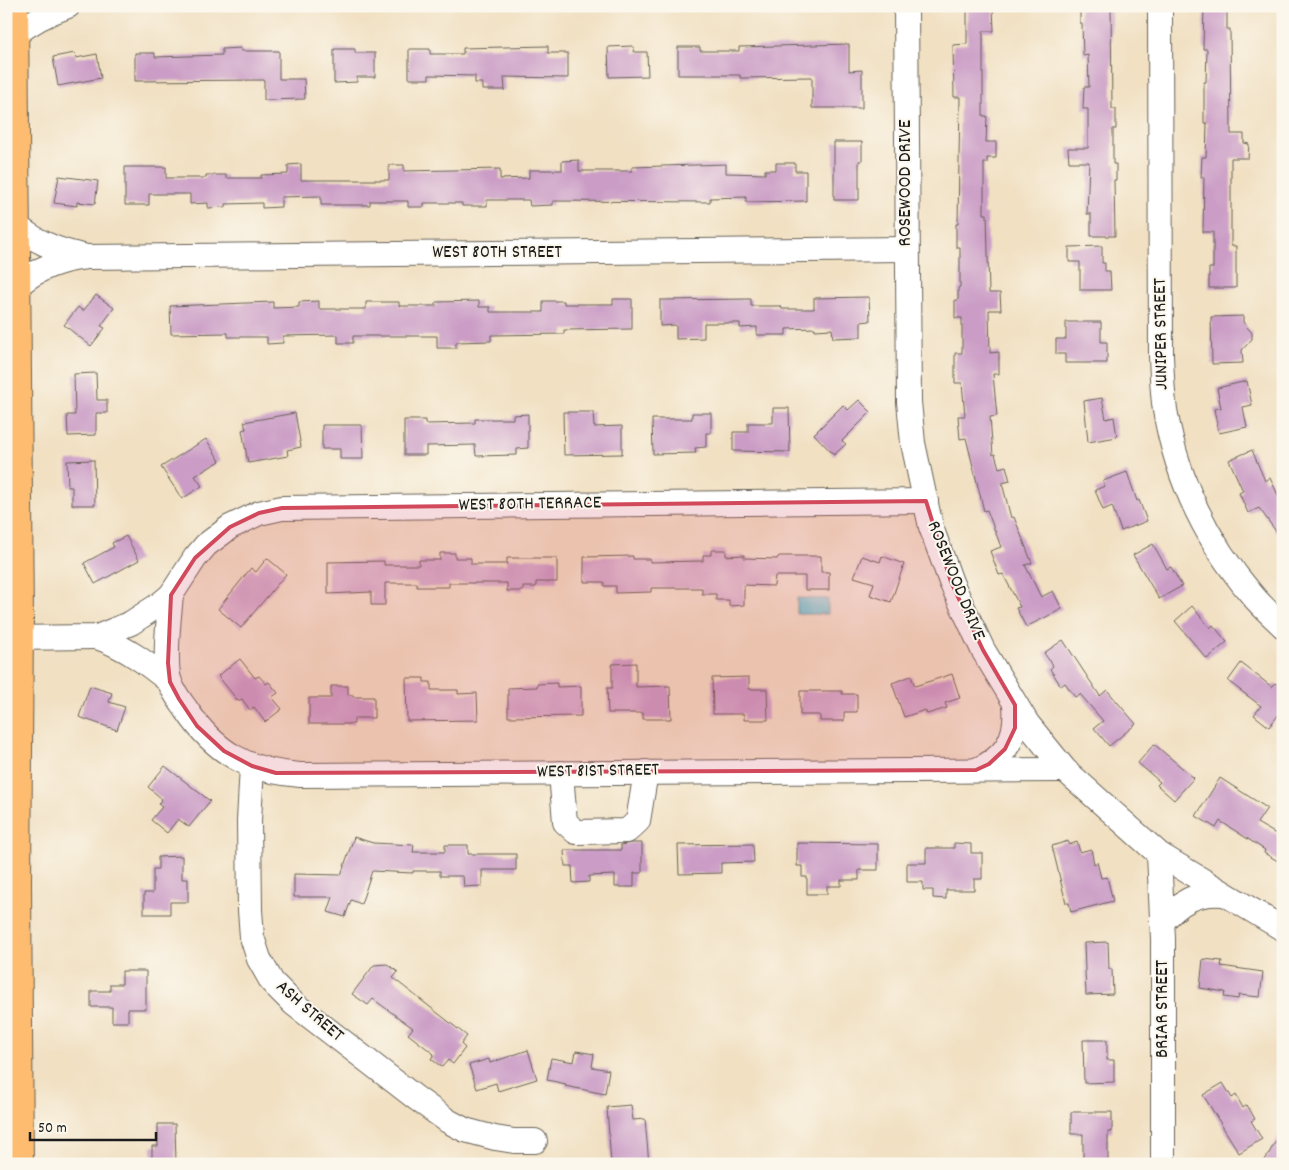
<svg xmlns="http://www.w3.org/2000/svg" width="1289" height="1170" viewBox="0 0 1289 1170" font-family="Dekko,sans-serif">
<style>
.water{fill:#5ac6d2;stroke:#3b7177}
.building{fill:#cb9dc6}
.lines{fill:none;stroke-linecap:round;stroke-linejoin:round}
.minor-casing{stroke:#676156;stroke-width:26}
.major-casing{stroke:#676156;stroke-width:30}
.minor{stroke:#fff;stroke-width:24}
.major{stroke:#fdbc6f;stroke-width:28}
.marked{fill:#d1495b;fill-opacity:0.2;stroke:#d1495b;stroke-width:4;stroke-linejoin:round}
.labels{text-anchor:middle;dominant-baseline:central;stroke-width:4;stroke-linejoin:round;paint-order:stroke}
.street-label{font-size:19px;fill:#1c1c1c;stroke:#fbf7ec}
</style>
<rect width="100%" height="100%" fill="#fbf7ec"/>
<filter id="ink" filterUnits="userSpaceOnUse"><feTurbulence type="fractalNoise" baseFrequency=".02" numOctaves="2"/><feDisplacementMap in="SourceGraphic" scale="10" xChannelSelector="R" yChannelSelector="G"/><feConvolveMatrix kernelMatrix="1 2 1 2 8 2 1 2 1" color-interpolation-filters="sRGB"/></filter>
<filter id="wash" filterUnits="userSpaceOnUse"><feTurbulence type="fractalNoise" baseFrequency=".0096" numOctaves="4" result="noise"/><feDisplacementMap in="SourceGraphic" scale="20" xChannelSelector="R" yChannelSelector="G"/><feGaussianBlur stdDeviation="1.12" result="paint"/><feColorMatrix in="noise" values="0 0 0 0 0 0 0 0 0 0 0 0 0 0 0 0 0 1.4 0 .05"/><feComposite in="paint" operator="in"/></filter>
<g filter="url(#wash)">
<rect width="100%" height="100%" fill="#f1e0c2"/>
<!-- water -->
<polygon class="water" points="797,598 828,599 828,614 797,614"/>
<g id="blocks">
<!-- building -->
<g class="building">
<polygon points="967,6 993,6 994,31 983,31 983,116 987,116 986,142 996,142 996,158 987,158 987,163 984,163 984,214 987,214 989,293 1000,293 1001,310 989,310 990,353 999,352 999,374 993,374 997,416 990,417 993,455 995,454 999,468 1006,466 1010,481 1002,483 1011,518 1014,517 1032,563 1025,565 1041,597 1053,591 1062,609 1026,627 1016,608 1020,607 1003,574 999,575 990,551 1001,547 987,510 984,511 966,438 960,439 958,416 965,416 962,383 955,383 955,353 962,353 962,318 955,318 955,300 958,300 958,288 960,287 960,247 956,247 956,224 958,224 960,97 954,97 953,45 967,44"/>
<polygon points="1080,6 1111,6 1112,109 1116,109 1116,129 1113,129 1113,164 1116,164 1116,180 1114,180 1115,236 1091,236 1091,214 1087,214 1089,162 1069,162 1068,148 1088,148 1088,109 1083,109 1084,87 1089,87 1088,55 1083,56 1082,23 1080,23"/>
<polygon points="1204,6 1227,6 1227,29 1230,29 1231,134 1244,134 1244,143 1249,144 1248,158 1231,158 1231,246 1236,246 1236,288 1209,288 1209,268 1213,268 1213,232 1203,232 1204,177 1201,177 1202,157 1206,157 1207,123 1204,123 1204,82 1206,82 1207,49 1203,49"/>
<polygon points="849,44 849,71 862,70 862,108 812,108 812,77 740,78 740,75 678,75 678,47 700,47 700,51 739,51 739,47"/>
<polygon points="548,46 548,53 568,53 568,78 504,77 505,90 482,90 482,83 475,83 475,76 429,75 429,79 409,79 409,49 430,49 430,54 463,54 463,48"/>
<polygon points="633,46 634,52 647,52 648,76 609,77 608,47"/>
<polygon points="241,48 241,51 279,51 279,79 304,79 305,99 264,100 264,80 135,81 135,53 155,53 155,57 222,55 222,49"/>
<polygon points="334,49 355,49 355,53 375,53 375,77 357,77 357,82 334,83"/>
<polygon points="75,53 76,58 97,54 101,78 58,86 53,57"/>
<polygon points="834,142 862,142 862,161 859,161 859,200 834,200"/>
<polygon points="579,160 579,171 632,171 632,167 726,164 726,173 765,174 765,170 776,170 776,163 795,163 795,171 806,171 806,201 746,202 746,197 710,198 710,202 553,201 553,205 530,206 529,200 487,200 487,206 462,206 462,203 424,203 424,207 408,207 408,201 370,201 370,205 321,205 321,196 281,197 281,207 262,208 262,203 226,204 226,207 208,208 208,203 190,204 190,194 149,194 149,205 125,205 125,167 166,167 166,178 206,178 206,175 226,175 226,178 261,178 261,175 288,174 288,165 301,164 301,180 389,180 389,165 404,165 404,171 500,169 500,179 529,178 529,170 562,170 562,161"/>
<polygon points="59,176 98,181 95,204 77,202 77,206 54,203"/>
<polygon points="1102,246 1102,263 1105,263 1105,271 1110,271 1111,290 1080,290 1080,262 1069,262 1069,247"/>
<polygon points="96,295 114,308 101,326 105,328 91,346 64,325 78,307 83,311"/>
<polygon points="869,297 870,321 861,322 861,337 833,338 832,329 815,330 815,328 786,329 786,335 757,335 757,327 740,328 740,323 704,323 704,338 676,339 676,325 660,326 660,300 751,299 751,306 781,306 782,309 814,309 814,298"/>
<polygon points="613,299 632,299 632,329 564,330 564,334 491,335 491,341 456,342 456,348 437,348 437,336 353,336 353,343 338,343 338,335 283,336 283,343 267,344 267,337 228,337 228,333 171,334 170,306 273,302 273,308 299,307 299,302 319,301 319,309 366,309 366,302 399,302 399,306 436,306 436,302 479,301 479,307 490,307 490,312 543,312 543,301 564,301 564,304 613,304"/>
<polygon points="1243,316 1243,322 1252,333 1252,339 1242,350 1243,363 1212,364 1211,317"/>
<polygon points="1066,322 1101,322 1101,342 1107,342 1107,363 1065,363 1065,354 1056,354 1056,339 1066,339"/>
<polygon points="96,373 97,400 107,400 107,413 96,413 96,435 68,436 67,415 75,415 74,374"/>
<polygon points="1247,381 1252,405 1243,407 1247,427 1219,433 1214,409 1221,408 1217,388"/>
<polygon points="1102,398 1106,419 1114,417 1117,437 1088,442 1084,401"/>
<polygon points="859,400 871,412 842,441 846,444 834,455 814,434 843,405 848,410"/>
<polygon points="773,408 789,408 790,452 733,451 733,432 748,432 748,423 773,423"/>
<polygon points="563,412 593,412 594,427 622,426 622,454 564,455"/>
<polygon points="295,413 301,447 287,450 288,456 248,463 242,430 246,429 244,422"/>
<polygon points="692,413 711,413 711,433 706,433 706,447 695,448 696,453 653,454 652,419 692,419"/>
<polygon points="528,414 528,448 517,449 517,455 476,456 475,445 426,446 426,455 404,455 404,420 425,420 425,424 475,423 475,419 513,419 513,415"/>
<polygon points="322,425 362,425 363,459 340,459 340,449 322,449"/>
<polygon points="206,439 220,461 195,476 202,486 182,499 161,467"/>
<polygon points="1252,450 1265,481 1270,478 1283,506 1283,541 1259,508 1248,513 1239,493 1243,491 1229,460"/>
<polygon points="94,460 95,505 72,505 72,487 68,487 67,461"/>
<polygon points="1127,472 1137,501 1139,500 1147,521 1121,531 1112,506 1103,510 1095,490 1105,486 1103,481"/>
<polygon points="126,536 139,560 95,584 84,563 114,547 112,543"/>
<polygon points="1153,544 1167,569 1171,567 1182,586 1159,599 1133,555"/>
<polygon points="711,550 726,550 726,556 744,555 744,558 777,559 779,556 821,556 821,572 829,572 829,590 805,590 805,576 775,576 774,586 744,585 744,605 729,606 729,600 716,600 716,594 702,594 702,588 651,588 651,592 616,593 616,586 604,586 604,582 584,582 584,557 633,556 633,559 650,559 650,562 703,561 703,555 711,555"/>
<polygon points="440,553 455,553 455,558 471,558 471,564 507,564 507,558 557,558 557,582 536,582 536,587 523,587 523,591 507,591 507,583 449,583 449,587 417,587 417,583 385,583 385,605 371,605 371,592 328,594 328,562 384,561 384,565 419,565 419,560 440,560"/>
<polygon points="862,556 880,562 882,556 904,564 891,602 870,595 874,583 854,577"/>
<polygon points="267,558 286,574 241,628 218,609 251,568 256,572"/>
<polygon points="1192,606 1210,628 1213,625 1227,642 1207,659 1175,621"/>
<polygon points="1063,640 1100,696 1107,690 1136,724 1109,746 1094,728 1103,721 1080,694 1075,697 1065,683 1061,686 1050,669 1053,666 1044,653"/>
<polygon points="240,659 255,678 259,676 266,684 269,682 278,693 272,697 282,709 265,722 254,707 250,710 242,699 238,701 218,676"/>
<polygon points="636,663 636,687 670,686 671,719 643,719 643,713 608,713 607,688 612,688 612,664"/>
<polygon points="1241,663 1272,687 1275,683 1283,689 1283,709 1269,727 1254,715 1261,706 1228,681"/>
<polygon points="952,674 960,698 945,703 947,708 927,714 925,710 904,717 892,683 911,676 915,686"/>
<polygon points="749,677 749,689 767,689 768,720 744,720 744,714 713,714 712,678"/>
<polygon points="406,678 424,678 424,682 431,682 431,690 458,690 458,694 477,693 478,720 407,721"/>
<polygon points="557,683 557,687 581,686 581,716 508,717 508,688 537,687 537,684"/>
<polygon points="90,686 112,693 109,702 125,707 117,730 79,717"/>
<polygon points="331,686 348,686 348,695 353,695 353,697 374,697 374,718 354,718 354,724 309,724 309,698 331,698"/>
<polygon points="800,691 842,691 842,694 857,694 857,712 844,712 844,721 820,721 820,715 800,715"/>
<polygon points="1154,744 1194,778 1174,800 1157,785 1160,782 1138,763"/>
<polygon points="165,766 210,801 189,827 178,819 167,833 151,820 162,807 158,804 162,799 148,787"/>
<polygon points="1220,778 1267,808 1257,823 1283,838 1283,864 1264,853 1265,850 1220,821 1216,828 1196,816"/>
<polygon points="354,837 373,843 414,845 413,852 445,852 445,845 468,845 468,854 516,854 516,870 482,870 482,886 464,887 463,876 440,876 440,871 413,871 413,873 372,871 361,904 351,900 345,917 328,912 333,897 294,897 294,874 341,875"/>
<polygon points="1068,841 1069,845 1077,842 1080,852 1091,849 1094,864 1097,862 1101,878 1107,877 1113,901 1071,912 1069,903 1066,903 1052,846"/>
<polygon points="631,843 642,843 642,873 634,873 634,887 615,887 615,875 589,876 589,882 573,883 572,866 565,866 564,850 621,850 621,845"/>
<polygon points="797,843 878,844 878,870 859,870 859,880 841,880 841,886 827,886 827,894 807,894 807,877 802,877 802,866 797,866"/>
<polygon points="954,843 971,844 971,853 982,853 982,879 974,879 974,890 946,890 946,899 933,898 933,890 923,890 923,882 907,882 907,863 926,863 926,848 954,848"/>
<polygon points="753,844 754,862 721,863 721,873 679,874 678,845"/>
<polygon points="182,856 182,879 188,879 188,902 170,902 170,914 144,914 144,893 153,893 153,869 158,869 158,857"/>
<polygon points="1108,942 1109,969 1112,969 1113,994 1086,995 1084,943"/>
<polygon points="1203,959 1222,961 1221,966 1263,972 1260,997 1239,995 1238,999 1224,997 1225,992 1200,988"/>
<polygon points="387,964 398,972 393,978 467,1036 461,1044 465,1048 453,1064 448,1060 442,1067 431,1059 434,1054 408,1034 413,1028 373,999 368,1005 352,994 374,965"/>
<polygon points="122,971 146,971 146,1009 128,1009 128,1022 112,1022 112,1007 91,1007 91,991 110,991 110,984 122,984"/>
<polygon points="1083,1040 1107,1040 1107,1060 1114,1060 1114,1082 1084,1083"/>
<polygon points="528,1050 537,1079 498,1091 496,1083 477,1089 469,1065 489,1059 490,1063"/>
<polygon points="576,1051 594,1054 592,1067 609,1070 605,1094 565,1086 566,1084 547,1080 551,1058 574,1062"/>
<polygon points="1223,1083 1232,1098 1236,1095 1243,1108 1247,1105 1255,1119 1251,1121 1262,1139 1239,1153 1203,1095"/>
<polygon points="631,1105 633,1120 645,1119 649,1164 611,1164 607,1107"/>
<polygon points="1071,1112 1112,1112 1112,1132 1108,1132 1108,1164 1083,1164 1083,1134 1071,1134"/>
<polygon points="158,1124 175,1124 176,1164 152,1164 152,1146 158,1146"/>
<polygon points="1283,1128 1283,1164 1263,1164"/>
</g>
</g>
</g>
<g filter="url(#ink)">
<use href="#blocks" fill-opacity="0" stroke="#676156" stroke-width="1"/>
<g class="lines">
<defs>
<g id="minor">
<polyline points="906,6 909,402 913,443 931,527 951,582 983,650 1027,723 1065,770 1159,854 1283,929"/>
<path d="M 1160,6 L 1161,356 C 1162,374 1162,392 1165,410 C 1177,480 1207,542 1253,596 C 1262,607 1273,616 1283,626"/>
<path d="M 15,35 C 31,21 48,13 68,6"/>
<path d="M 16,225 C 35,242 58,251 83,256"/>
<path d="M 17,286 C 38,268 59,260 87,257 L 907,249"/>
<path d="M 171,595 C 169,617 163,663 170,683 C 174,692 180,701 186,709 C 215,753 248,771 300,775 L 1065,770"/>
<path d="M 97,637 C 125,647 147,663 170,682"/>
<polyline points="6,638 97,637 131,623 160,604 171,595 195,558 206,545 230,527 259,513 282,508 926,501"/>
<polyline points="252,766 249,821 250,910 252,937 259,959 272,982 294,1004 416,1098 448,1121 465,1130 495,1138 514,1141 535,1141"/>
<path d="M 976,770 C 1006,758 1018,737 1015,705"/>
<polyline points="561,773 565,822 576,832 627,831 638,821 646,772"/>
<polyline points="1159,854 1163,939 1163,1164"/>
<path d="M 1162,922 C 1180,902 1196,892 1223,894"/>
</g>
<polyline id="major" points="14,6 19,621 17,884 19,1164"/>
</defs>
<!-- minor casing -->
<use href="#minor" class="minor-casing"/>
<!-- major casing -->
<use href="#major" class="major-casing"/>
<!-- minor -->
<use href="#minor" class="minor"/>
<!-- major -->
<use href="#major" class="major"/>
</g>
</g>
<!-- marked area -->
<path class="marked" d="M 926,501 L 951,582 L 983,650 L 1015,705 L 1015,728 L 1005,749 L 989,764 L 976,770 L 276,773 L 252,766 L 224,751 L 197,726 L 179,699 L 170,682 L 168,663 L 171,595 L 195,558 L 230,527 L 259,513 L 282,508 Z"/>
<g class="labels">
<!-- street labels -->
<g class="street-label">
<text transform="translate(906 183) rotate(-90)">ROSEWOOD DRIVE</text>
<text x="497" y="253">WEST 80TH STREET</text>
<text transform="translate(1162 334) rotate(-91)">JUNIPER STREET</text>
<text transform="translate(530 505) rotate(-1)">WEST 80TH TERRACE</text>
<text transform="translate(955 581) rotate(68)">ROSEWOOD DRIVE</text>
<text transform="translate(598 772) rotate(-1)">WEST 81ST STREET</text>
<text transform="translate(1163 1009) rotate(-90)">BRIAR STREET</text>
<text transform="translate(309 1012) rotate(41)">ASH STREET</text>
</g>
</g>
<!-- margin -->
<rect width="1289" height="1170" fill="none" stroke="#fbf7ec" stroke-width="25"/>
<!-- scale -->
<path d="M30 1132v8h126v-8" fill="none" stroke="#1c1c1c" stroke-width="2.5"/>
<text x="38" y="1132" font-size="15" fill="#1c1c1c" stroke="#fbf7ec" stroke-width="4" paint-order="stroke">50 m</text>
</svg>
